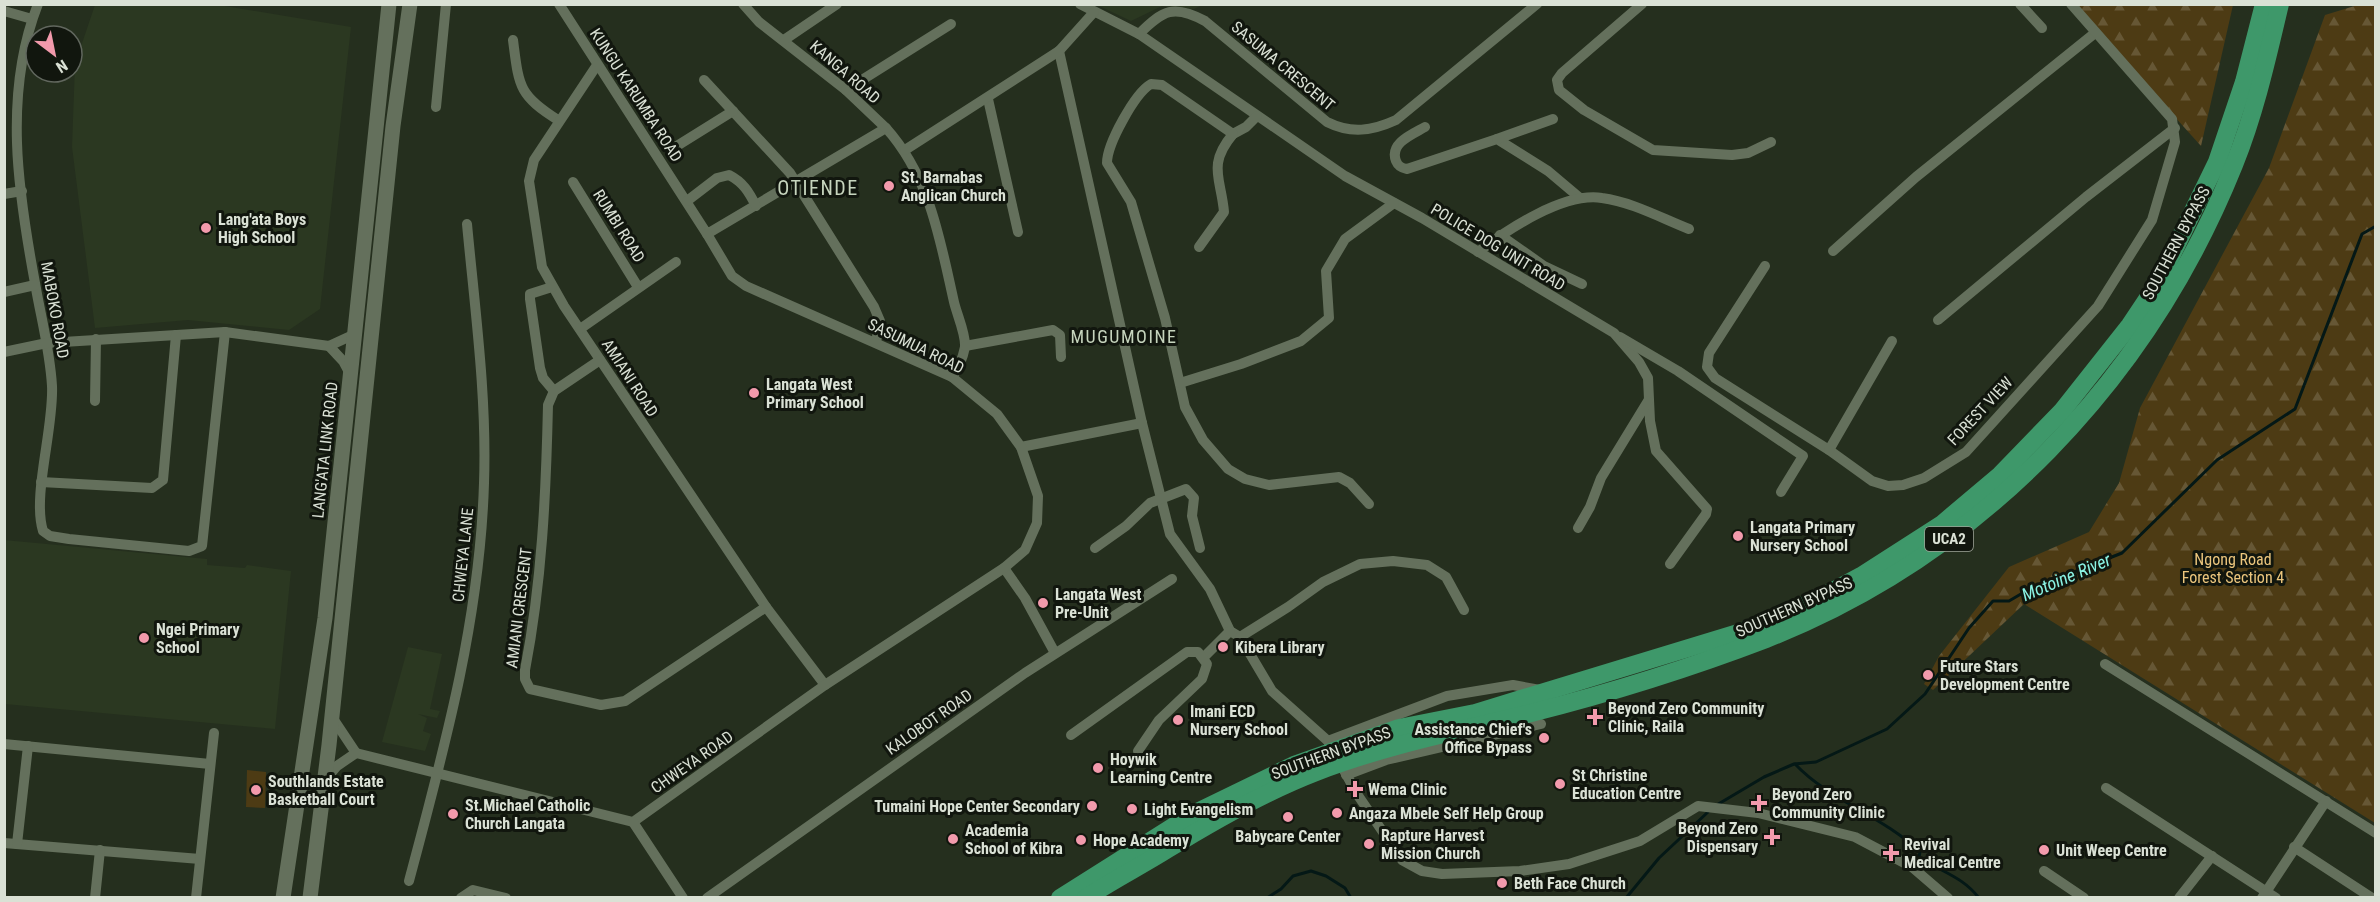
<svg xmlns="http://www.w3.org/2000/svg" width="2380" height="902" viewBox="0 0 2380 902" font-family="'Roboto Condensed',sans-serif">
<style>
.built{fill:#2b3821}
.green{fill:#4d3b14}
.forest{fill:url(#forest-firs)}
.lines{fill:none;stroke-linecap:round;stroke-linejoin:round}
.stream{stroke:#041816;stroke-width:3}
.minor{stroke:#64705c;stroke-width:10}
.secondary{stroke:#64705c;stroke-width:15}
.trunk{stroke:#3e986a;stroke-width:18}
.poi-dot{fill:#f29aac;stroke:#11160e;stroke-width:2}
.labels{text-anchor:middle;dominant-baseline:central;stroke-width:6;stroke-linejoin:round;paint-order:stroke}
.shield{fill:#11160e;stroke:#9ea499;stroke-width:1.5}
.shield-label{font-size:15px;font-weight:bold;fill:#dae1d5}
.street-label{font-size:16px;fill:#dae1d5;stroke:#11160e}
.poi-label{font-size:16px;font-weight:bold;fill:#dae1d5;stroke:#11160e;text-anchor:start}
.park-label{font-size:16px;fill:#ecc67d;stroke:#11160e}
.neighbourhood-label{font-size:18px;letter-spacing:1.5px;fill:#c6d4bd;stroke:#11160e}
.water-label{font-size:18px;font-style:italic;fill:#8af3e4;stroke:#11160e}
.quarter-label{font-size:20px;letter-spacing:1.5px;fill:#c6d4bd;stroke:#11160e}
</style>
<defs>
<pattern id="forest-firs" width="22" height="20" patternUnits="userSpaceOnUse" patternTransform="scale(1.5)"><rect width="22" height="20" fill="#4d3b14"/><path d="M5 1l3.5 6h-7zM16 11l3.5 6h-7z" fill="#665735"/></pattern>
</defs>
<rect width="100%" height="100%" fill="#252f1e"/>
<!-- built -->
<g class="built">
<polygon points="95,5 219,5 351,27 320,309 289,330 188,320 95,328 72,147 75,64"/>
<polygon points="1097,5 1202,5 1194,9 1162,6 1131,21"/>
<polygon points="4,540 207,559 207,565 245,568 247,565 291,571 275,729 5,704"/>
<polygon points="408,647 442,654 430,709 440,711 437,718 418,714 427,718 423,731 431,734 425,751 382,742"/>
</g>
<!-- green -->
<polygon class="green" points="247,770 266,772 265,808 246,807"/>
<!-- forest -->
<g class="forest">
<polygon points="2361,4 2376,5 2375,823 2024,604 1933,690 1924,684 1939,656 2009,567 2089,532 2119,483 2140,408 2269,168 2325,15"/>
<polygon points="2074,5 2233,5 2201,146"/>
</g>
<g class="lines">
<!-- stream -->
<g class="stream">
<path d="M 1795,764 C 1830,801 1883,816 1920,852 L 1919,857 C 1941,872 1962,876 1979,898"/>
<polyline points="1715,806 1764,777 1794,764 1816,762 1887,729 1925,694 1969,628 1993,601 2009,601 2026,591 2122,553 2217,460 2295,409 2362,234 2376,226"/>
<polyline points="1267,898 1281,889 1293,876 1311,871 1326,876 1345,888 1351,898"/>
<polyline points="1626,898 1659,858 1708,812"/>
</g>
<!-- minor -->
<g class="minor">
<path d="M 38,4 C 3,93 18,192 35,283 C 41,318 50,351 52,386 C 54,428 32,496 43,531 L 50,536 L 69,539 L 189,551 L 202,546 L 225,332"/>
<path d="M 559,4 L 707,234 L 886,128 C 930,177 940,240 954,302 C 957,315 966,334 965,347 C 963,357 958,369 952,377"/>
<polyline points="743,4 759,22 846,90 886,128"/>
<path d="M 1080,4 L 1139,34 C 1163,10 1174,4 1205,21 L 1327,122 C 1351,134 1372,131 1396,120 L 1537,4"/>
<polyline points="1642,4 1562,73 1557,80 1559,90 1584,110 1653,150 1732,155 1748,153 1771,142"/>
<polyline points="2020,4 2042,28"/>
<polyline points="4,11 32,19"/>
<polyline points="1139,34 1345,176 1422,218 1614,333 1639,362 1648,378 1650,421 1656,451 1707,509 1706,514 1670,564"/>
<path d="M 513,40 C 519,86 518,95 558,120"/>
<polyline points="784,40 837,4"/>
<polyline points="1059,51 1142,423 1170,534 1210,589 1230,631 1240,637 1272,691 1328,741 1357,794 1402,860 1422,871 1442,874 1520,871 1569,864 1640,841 1698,806 1758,813 1855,837 1912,867 1948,898"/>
<polyline points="597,65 534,160 529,181 542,267 564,306 766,607 825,685"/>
<polyline points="704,80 790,173 874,307 880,321 876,342"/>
<polyline points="846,90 951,24"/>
<polyline points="988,99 1018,232"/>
<polyline points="436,107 446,4"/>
<path d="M 1257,116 L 1246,127 L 1233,134 L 1162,85 L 1151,84 C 1135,93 1107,144 1107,163 L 1131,202 L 1165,318 L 1185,407 L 1203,440 L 1228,469 L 1245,479 L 1269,485 L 1339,477 L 1350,483 L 1369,504"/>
<path d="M 1425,127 C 1413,134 1389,143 1396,161 C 1398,166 1401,168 1407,169 L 1497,139 L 1548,171 L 1580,198"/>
<polyline points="1497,139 1553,119"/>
<polyline points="672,149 733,111"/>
<polyline points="905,150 1059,51 1094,12"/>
<polyline points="573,182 638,287"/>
<polyline points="4,194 22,191"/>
<path d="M 687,201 L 717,178 L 729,175 C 743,182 749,192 756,206"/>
<polyline points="1500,235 1544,266 1582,284"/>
<path d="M 1199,247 L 1224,212 C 1221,178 1207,165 1233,134"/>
<polyline points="1833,251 1916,177 2095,33"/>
<path d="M 1478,252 C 1508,229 1564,192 1602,198 C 1632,202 1661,218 1689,229"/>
<polyline points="1765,266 1709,353 1707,367 1715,378 1829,450 1872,481 1888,486 1903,485 1924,478 1966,452 2098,306 2152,220 2175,142 2172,119 2071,4"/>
<polyline points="552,287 530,294 530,299 540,368 543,378 554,391"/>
<polyline points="4,292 35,285"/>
<polyline points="1938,320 2086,197 2175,128"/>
<polyline points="580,329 676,262"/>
<polyline points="1620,337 1678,371 1803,456 1781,492"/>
<polyline points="329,346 343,361 350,374"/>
<polyline points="965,346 1053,330 1060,335 1061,357"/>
<polyline points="4,352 47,343 225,332 329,346 355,334"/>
<path d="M 600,360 L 554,391 L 548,405 C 546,494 542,582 525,670 L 525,679 L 530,689 L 601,705 L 625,701 L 766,607"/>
<polyline points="1180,383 1241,364 1301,341 1329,318 1326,271 1345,239 1394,203"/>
<polyline points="95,401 96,339"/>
<polyline points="1021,447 1142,423"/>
<polyline points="1829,450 1892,341"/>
<polyline points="41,482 152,488 163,480 176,335"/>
<polyline points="1578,528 1590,507 1601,478 1648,401"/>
<polyline points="1095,548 1126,526 1150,503 1186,489 1194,498 1192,516 1200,548"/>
<polyline points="1004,568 1025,598 1055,653"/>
<polyline points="1240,637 1288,607 1323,582 1360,564 1393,561 1427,565 1446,577 1464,610"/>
<polyline points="1204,657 1230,631"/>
<polyline points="2105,664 2376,833"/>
<polyline points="332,717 356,753"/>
<polyline points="1071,735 1187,652 1198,652 1207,664 1202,679 1159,720 1138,751"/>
<polyline points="1328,741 1447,696 1513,685 1540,690"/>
<polyline points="4,744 210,764"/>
<polyline points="356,753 633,822 825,685 1004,568 1025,550 1037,523 1038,496 1021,447 997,414 952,377 746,286 732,276 707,234"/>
<polyline points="1346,775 1386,760 1541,724"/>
<polyline points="325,780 337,766 356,753"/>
<polyline points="2106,788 2276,898"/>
<polyline points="633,822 683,898"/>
<polyline points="4,843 200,859"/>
<polyline points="17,844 28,746"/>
<polyline points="2294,847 2372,898"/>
<polyline points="2044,871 2084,898"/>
<path d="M 409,881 C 444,750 480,620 484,483 C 487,397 475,310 467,224"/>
<polyline points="95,898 100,850"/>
<polyline points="196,898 214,733"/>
<polyline points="461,898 473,890 506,898"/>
<polyline points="707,898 1025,673 1172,579"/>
<polyline points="2179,898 2212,856"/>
<polyline points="2262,898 2326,801"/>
</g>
<!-- secondary -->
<g class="secondary">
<polyline points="283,898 325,618 389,4"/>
<polyline points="310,898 329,745 393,126 410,4"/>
</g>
<!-- trunk -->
<g class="trunk">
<polyline points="1060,898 1193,814 1294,765 1399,728 1475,713 1741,632 1820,598 1861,576 1942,524 2000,475 2062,411 2130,325 2158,283 2217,162 2244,82 2264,4"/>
<path d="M 1086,898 C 1113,880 1141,866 1168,849 C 1215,820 1264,792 1316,772 C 1386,745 1459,731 1531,713 C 1610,693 1690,668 1766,639 C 1982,554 2148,379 2234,165 C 2255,113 2267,59 2280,4"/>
</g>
</g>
<!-- markers -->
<g class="poi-dot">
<circle cx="889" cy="186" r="6"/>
<circle cx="206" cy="228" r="6"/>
<circle cx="754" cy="393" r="6"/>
<circle cx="1738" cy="536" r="6"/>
<circle cx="1043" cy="603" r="6"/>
<circle cx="144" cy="638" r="6"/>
<circle cx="1223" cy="647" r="6"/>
<circle cx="1928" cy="675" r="6"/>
<path d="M1592 708h6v6h6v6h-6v6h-6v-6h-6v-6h6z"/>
<circle cx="1178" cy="720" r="6"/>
<circle cx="1544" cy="738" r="6"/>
<circle cx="1098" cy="768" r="6"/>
<circle cx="1560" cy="784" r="6"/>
<path d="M1352 780h6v6h6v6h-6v6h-6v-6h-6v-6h6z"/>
<circle cx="256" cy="790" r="6"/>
<path d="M1756 794h6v6h6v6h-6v6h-6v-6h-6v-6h6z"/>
<circle cx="1092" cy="806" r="6"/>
<circle cx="1132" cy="809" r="6"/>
<circle cx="1337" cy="813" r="6"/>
<circle cx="453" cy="814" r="6"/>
<circle cx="1288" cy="817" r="6"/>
<path d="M1769 828h6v6h6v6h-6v6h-6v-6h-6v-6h6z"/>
<circle cx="953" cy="839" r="6"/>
<circle cx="1081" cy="840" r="6"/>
<circle cx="1369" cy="844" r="6"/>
<circle cx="2044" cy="850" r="6"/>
<path d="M1888 844h6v6h6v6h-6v6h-6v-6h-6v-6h6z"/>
<circle cx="1502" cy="883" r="6"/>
</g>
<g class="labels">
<!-- shield labels -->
<rect class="shield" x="1925" y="527" width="48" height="24" rx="4.5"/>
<g class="shield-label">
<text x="1949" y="539">UCA2</text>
</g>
<!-- street labels -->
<g class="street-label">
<text transform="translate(1283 66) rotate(40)">SASUMA CRESCENT</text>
<text transform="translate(845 72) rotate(41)">KANGA ROAD</text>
<text transform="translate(636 95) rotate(57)">KUNGU KARUMBA ROAD</text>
<text transform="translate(619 226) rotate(58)">RUMBI ROAD</text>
<text transform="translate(2176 243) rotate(-62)">SOUTHERN BYPASS</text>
<text transform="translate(1498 247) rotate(31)">POLICE DOG UNIT ROAD</text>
<text transform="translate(55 310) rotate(80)">MABOKO ROAD</text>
<text transform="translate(916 346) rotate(26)">SASUMUA ROAD</text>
<text transform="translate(630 378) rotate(57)">AMIANI ROAD</text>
<text transform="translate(1980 411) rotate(-47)">FOREST VIEW</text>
<text transform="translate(325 450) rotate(-84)">LANG'ATA LINK ROAD</text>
<text transform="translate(463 555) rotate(-84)">CHWEYA LANE</text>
<text transform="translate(1794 607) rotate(-24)">SOUTHERN BYPASS</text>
<text transform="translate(519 608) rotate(-83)">AMIANI CRESCENT</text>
<text transform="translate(929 722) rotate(-35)">KALOBOT ROAD</text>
<text transform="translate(1331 753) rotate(-20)">SOUTHERN BYPASS</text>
<text transform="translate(692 762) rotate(-35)">CHWEYA ROAD</text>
</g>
<!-- poi labels -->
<g class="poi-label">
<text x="901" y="177">St. Barnabas<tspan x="901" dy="18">Anglican Church</tspan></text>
<text x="218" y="219">Lang'ata Boys<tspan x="218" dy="18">High School</tspan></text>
<text x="766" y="384">Langata West<tspan x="766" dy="18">Primary School</tspan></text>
<text x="1750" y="527">Langata Primary<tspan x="1750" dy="18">Nursery School</tspan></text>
<text x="1055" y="594">Langata West<tspan x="1055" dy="18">Pre-Unit</tspan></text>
<text x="156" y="629">Ngei Primary<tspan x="156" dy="18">School</tspan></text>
<text x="1235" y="647">Kibera Library</text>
<text x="1940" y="666">Future Stars<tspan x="1940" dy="18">Development Centre</tspan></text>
<text x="1608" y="708">Beyond Zero Community<tspan x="1608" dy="18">Clinic, Raila</tspan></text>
<text x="1190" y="711">Imani ECD<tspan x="1190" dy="18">Nursery School</tspan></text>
<text x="1532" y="729" text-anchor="end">Assistance Chief's<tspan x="1532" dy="18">Office Bypass</tspan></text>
<text x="1110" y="759">Hoywik<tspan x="1110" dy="18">Learning Centre</tspan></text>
<text x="1572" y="775">St Christine<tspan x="1572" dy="18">Education Centre</tspan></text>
<text x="268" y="781">Southlands Estate<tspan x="268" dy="18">Basketball Court</tspan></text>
<text x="1368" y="789">Wema Clinic</text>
<text x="1772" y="794">Beyond Zero<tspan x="1772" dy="18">Community Clinic</tspan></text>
<text x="465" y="805">St.Michael Catholic<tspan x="465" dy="18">Church Langata</tspan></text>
<text x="1080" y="806" text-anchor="end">Tumaini Hope Center Secondary</text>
<text x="1144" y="809">Light Evangelism</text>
<text x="1349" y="813">Angaza Mbele Self Help Group</text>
<text x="1758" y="828" text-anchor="end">Beyond Zero<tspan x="1758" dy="18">Dispensary</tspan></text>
<text x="965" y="830">Academia<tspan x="965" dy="18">School of Kibra</tspan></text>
<text x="1381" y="835">Rapture Harvest<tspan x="1381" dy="18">Mission Church</tspan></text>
<text x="1288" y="836" text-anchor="middle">Babycare Center</text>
<text x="1093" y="840">Hope Academy</text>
<text x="1904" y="844">Revival<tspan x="1904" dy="18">Medical Centre</tspan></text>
<text x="2056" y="850">Unit Weep Centre</text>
<text x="1514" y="883">Beth Face Church</text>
</g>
<!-- park labels -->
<g class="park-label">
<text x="2233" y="559">Ngong Road<tspan x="2233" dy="18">Forest Section 4</tspan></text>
</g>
<!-- neighbourhood labels -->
<g class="neighbourhood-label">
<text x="1124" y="336">MUGUMOINE</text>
</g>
<!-- water labels -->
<g class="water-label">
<text transform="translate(2066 577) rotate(-23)">Motoine River</text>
</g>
<!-- quarter labels -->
<g class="quarter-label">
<text x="818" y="188">OTIENDE</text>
</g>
</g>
<!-- border -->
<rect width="2380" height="902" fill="none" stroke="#dae1d5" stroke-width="12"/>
<!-- north arrow -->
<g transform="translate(54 54) rotate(148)"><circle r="28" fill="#11160e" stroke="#61675e" stroke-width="1.5"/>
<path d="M0-4.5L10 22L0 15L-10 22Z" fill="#f29aac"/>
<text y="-9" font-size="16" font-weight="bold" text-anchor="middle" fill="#dae1d5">N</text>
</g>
</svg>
